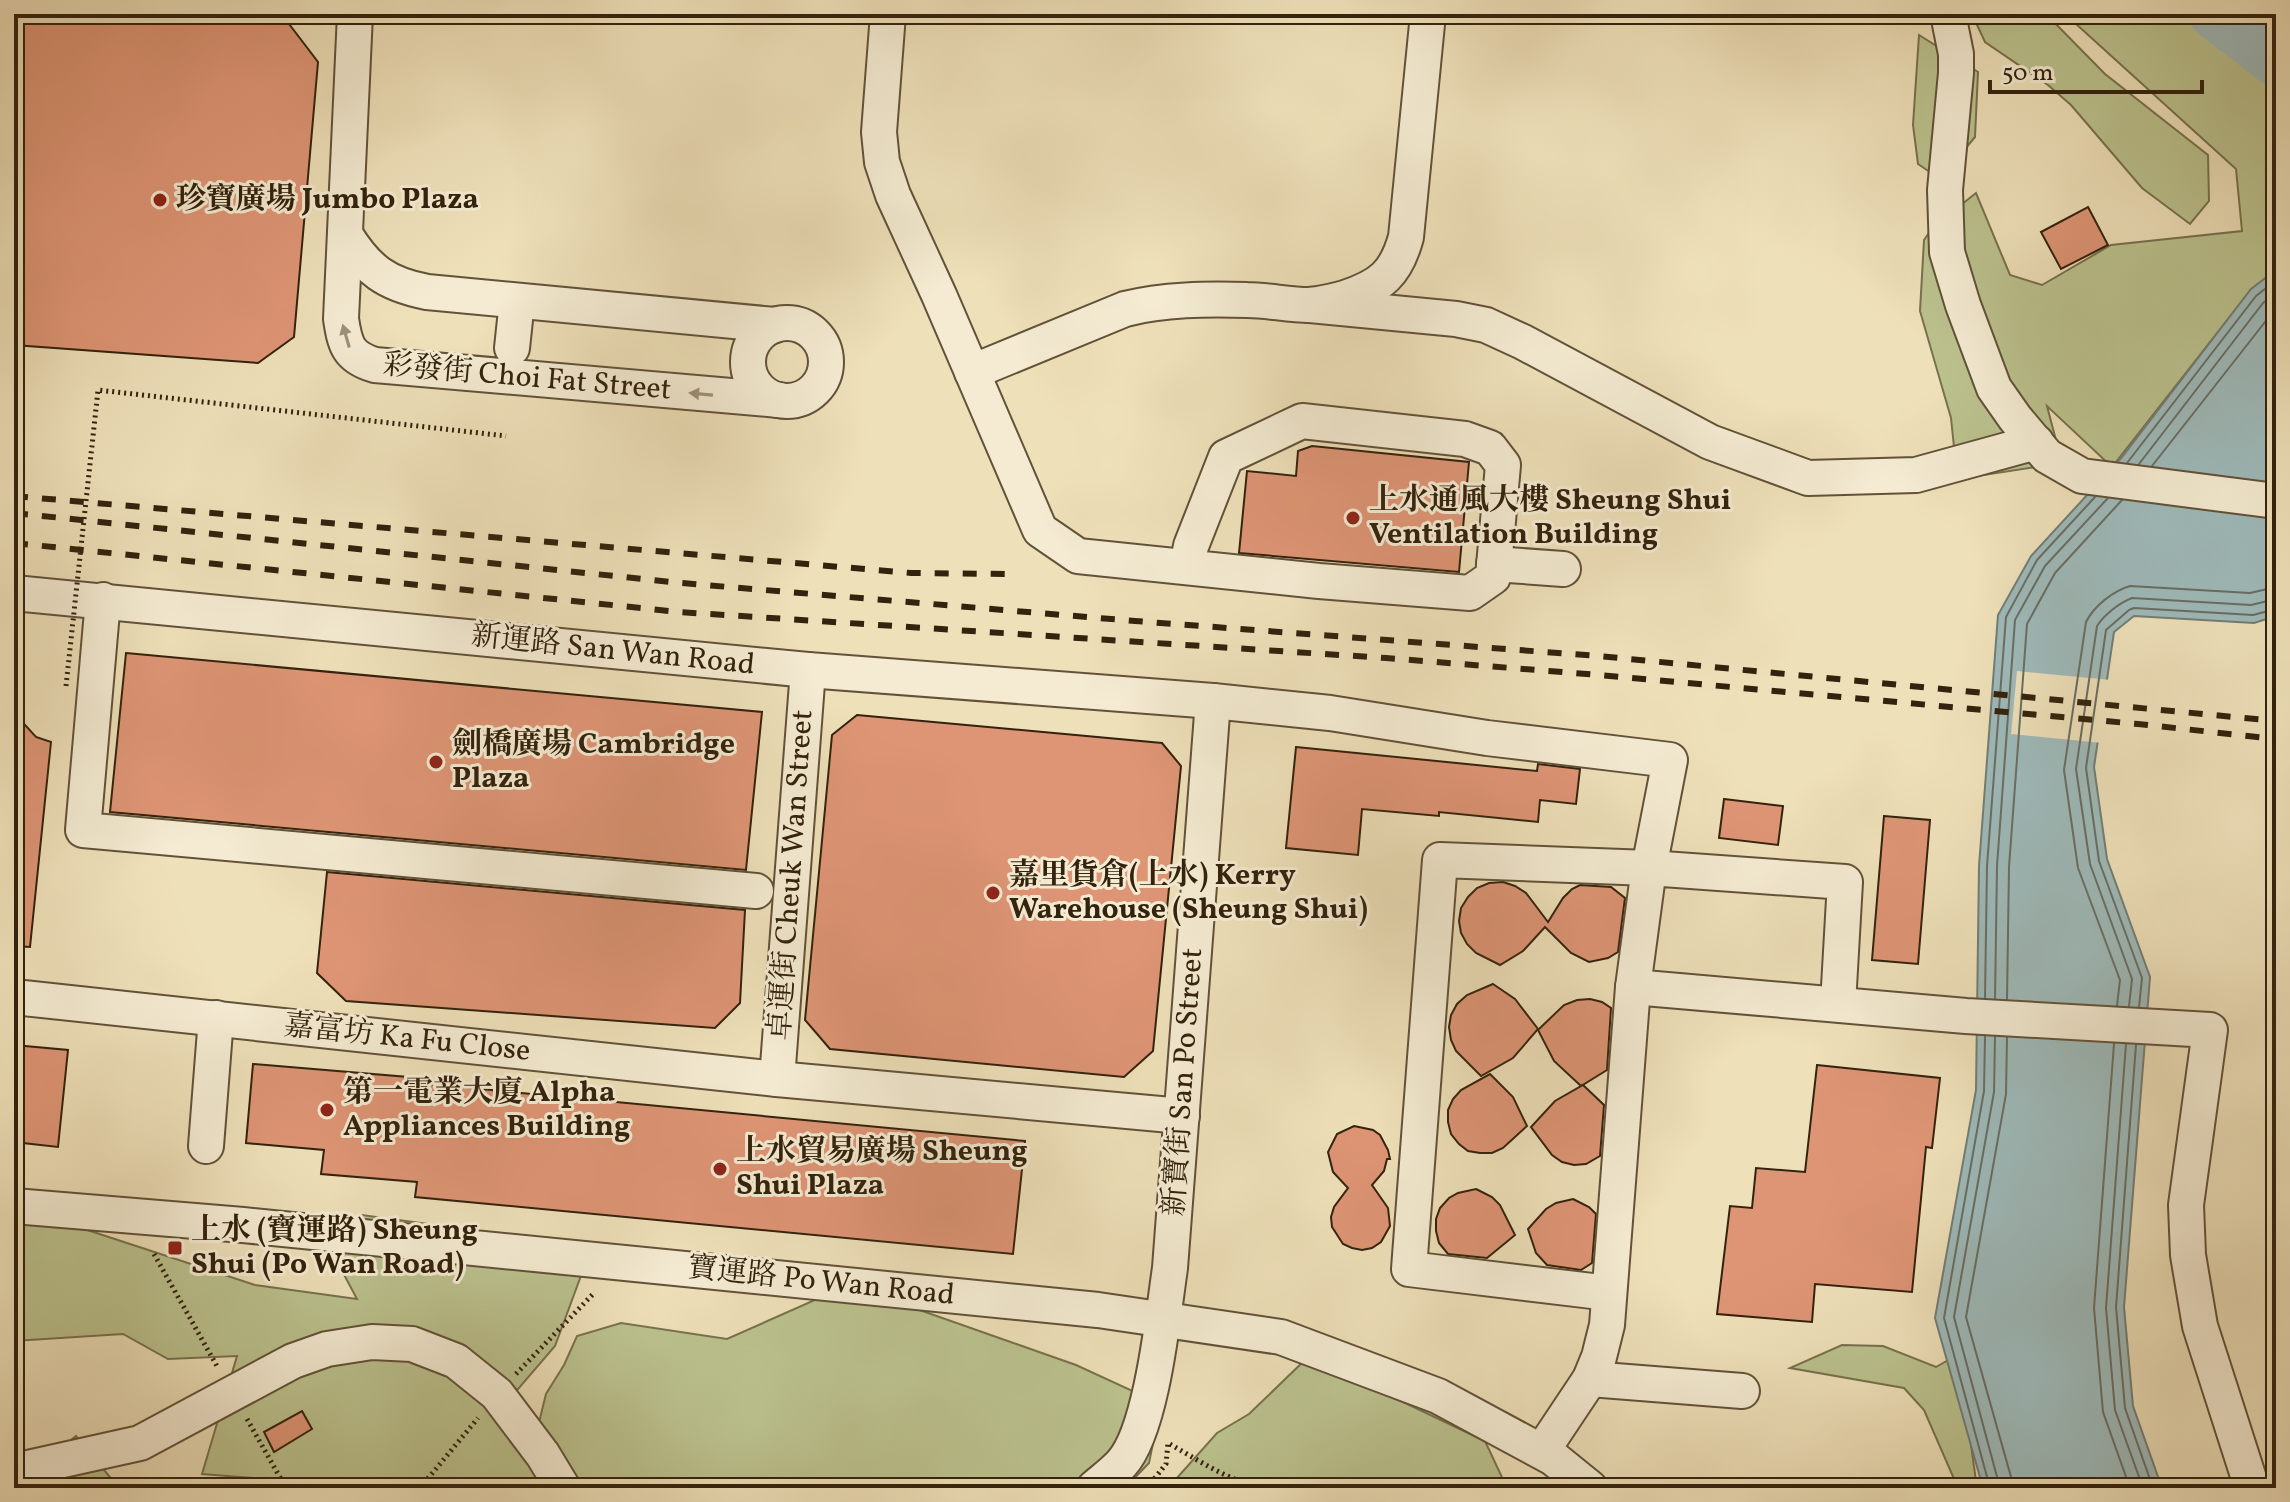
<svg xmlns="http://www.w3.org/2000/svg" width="2290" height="1502" viewBox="0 0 2290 1502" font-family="Vollkorn,'Noto Serif SC',serif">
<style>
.green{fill:#bbc28e;stroke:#77724e;stroke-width:2}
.water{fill:#9ebaba;stroke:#737d75;stroke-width:2}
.pier{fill:#eee0b9}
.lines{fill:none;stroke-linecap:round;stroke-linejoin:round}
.shore{stroke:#686e64;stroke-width:2}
.river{stroke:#9ebaba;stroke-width:50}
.building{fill:#de9575;stroke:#33220d;stroke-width:2}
.minor-casing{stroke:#625238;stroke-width:38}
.path{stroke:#33220d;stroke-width:5;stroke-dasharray:2 4;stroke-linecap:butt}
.minor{stroke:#f4ebd2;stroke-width:34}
.rail{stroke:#33220d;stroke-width:6;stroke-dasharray:14 14;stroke-linecap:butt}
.path-bridge{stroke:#33220d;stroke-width:5;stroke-dasharray:2 4;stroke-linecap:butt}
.oneway{fill:#9d9179}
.poi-dot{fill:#8f2418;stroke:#f4ebd2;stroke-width:3}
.labels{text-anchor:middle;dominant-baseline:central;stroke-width:6;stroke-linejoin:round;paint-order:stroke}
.poi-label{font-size:30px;font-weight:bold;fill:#33220d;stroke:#f4ebd2;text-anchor:start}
.street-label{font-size:30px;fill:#33220d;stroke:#f4ebd2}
</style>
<rect width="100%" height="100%" fill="#eee0b9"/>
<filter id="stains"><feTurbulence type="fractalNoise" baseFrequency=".0025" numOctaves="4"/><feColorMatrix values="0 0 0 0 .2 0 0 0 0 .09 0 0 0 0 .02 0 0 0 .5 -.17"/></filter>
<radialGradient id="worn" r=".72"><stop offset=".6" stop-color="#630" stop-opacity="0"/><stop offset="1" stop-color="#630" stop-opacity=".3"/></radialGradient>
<!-- green -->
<g class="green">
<polygon points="1972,14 2046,14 2105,74 2208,155 2209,201 2190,224 2142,188 2071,105 2048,85 1985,42"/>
<polygon points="2065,14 2276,14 2276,270 2251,290 2112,467 2047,406 2062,463 1971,477 1954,447 1951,418 1920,311 1924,240 1933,227 1976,193 2010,275 2042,285 2111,245 2242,231 2236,169"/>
<polygon points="1919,35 1978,72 1975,137 1940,179 1918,164 1913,125"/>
<polygon points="14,1191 63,1222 255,1285 357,1299 333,1254 362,1215 592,1246 555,1346 506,1403 532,1451 546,1394 564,1365 577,1336 621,1323 727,1339 826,1295 897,1302 1076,1365 1161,1404 1149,1463 1125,1488 289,1488 266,1479 202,1474 237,1356 168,1359 123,1334 14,1341"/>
<polygon points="1842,1345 1883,1346 1936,1367 1952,1358 1967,1416 1977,1488 1958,1488 1924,1410 1904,1388 1790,1368"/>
<polygon points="1305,1360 1361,1382 1485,1441 1507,1488 1168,1488 1217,1433 1249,1414"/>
<polygon points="76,1436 119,1488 14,1488 14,1485 20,1483"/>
</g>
<!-- water -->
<polygon class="water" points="2276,270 2276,616 2254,623 2134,616 2114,632 2094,767 2107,859 2150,977 2124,1307 2133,1406 2162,1488 1983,1488 1935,1318 1976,1090 1979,866 1998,615 2031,556 2122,457 2251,289"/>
<!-- pier -->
<polygon class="pier" points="2017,671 2111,680 2102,743 2011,734"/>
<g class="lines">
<!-- shore -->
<g class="shore">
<polyline points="2127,463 2256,296 2276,280"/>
<polyline points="2139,464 2263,303 2276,293"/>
<polyline points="2152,466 2276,308"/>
<polyline points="1985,998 1987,866 2006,617 2037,560 2095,497"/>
<polyline points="1995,999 1997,866 2015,620 2045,566 2108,498"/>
<polyline points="2007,999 2009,867 2027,624 2055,573 2122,500"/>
<path d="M 2117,1006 L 2120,980 L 2078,868 L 2064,770 L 2086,622 C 2094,606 2113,591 2130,586 L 2250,593 L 2276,587"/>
<path d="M 2129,1006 L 2132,979 L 2090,864 L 2076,769 L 2097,626 C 2104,615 2119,603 2132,598 L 2251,605 L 2276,599"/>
<polyline points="2139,1007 2142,978 2099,861 2086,768 2106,630 2129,610 2134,608 2253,615 2276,609"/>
<polyline points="1985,1036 1984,1091 1944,1318 1990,1488"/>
<polyline points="1995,1037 1994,1092 1954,1317 2000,1488"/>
<polyline points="2007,1037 2006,1094 1966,1317 2011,1477 2012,1488"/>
<polyline points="2114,1044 2094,1308 2103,1412 2130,1488"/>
<polyline points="2126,1044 2106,1308 2115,1410 2143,1488"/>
<polyline points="2136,1045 2116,1307 2125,1408 2153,1488"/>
</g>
<!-- river -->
<polyline class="river" points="2214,14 2276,62"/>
</g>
<!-- building -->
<g class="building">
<polygon points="14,14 170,14 289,24 318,62 294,337 258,363 14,345"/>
<polygon points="2088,207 2108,245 2061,269 2041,232"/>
<polygon points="1312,446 1469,462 1459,572 1239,553 1247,471 1296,476 1298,451"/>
<polygon points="126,653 762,712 746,870 110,812"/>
<polygon points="14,713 36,737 51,742 30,947 14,946"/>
<polygon points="857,715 1162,743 1181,766 1153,1051 1124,1077 830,1049 805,1020 832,735"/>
<polygon points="1296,747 1537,771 1538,764 1580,769 1576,804 1540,800 1538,822 1439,812 1439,816 1362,809 1358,855 1286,848"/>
<polygon points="1724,799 1783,806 1778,845 1719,838"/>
<polygon points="1884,816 1930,820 1918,964 1872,960"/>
<polygon points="327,872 745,910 740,1003 715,1028 346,1001 317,973"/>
<polygon points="1503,882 1515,886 1526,893 1548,922 1563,898 1572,889 1580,885 1611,887 1625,898 1618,952 1608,958 1589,962 1571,953 1545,927 1523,951 1500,965 1476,953 1467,944 1461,933 1459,921 1461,908 1468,897 1477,888 1489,883"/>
<polygon points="1493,984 1515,999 1538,1029 1513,1058 1481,1076 1456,1051 1451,1040 1449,1027 1451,1015 1457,1004 1467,995"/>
<polygon points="1590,999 1602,1002 1611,1008 1607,1070 1581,1086 1554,1061 1538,1030 1564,1005 1577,1000"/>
<polygon points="14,1045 68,1050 58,1147 14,1142"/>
<polygon points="253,1064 408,1077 407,1082 1025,1141 1013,1254 415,1197 417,1182 321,1174 324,1150 246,1143"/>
<polygon points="1817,1065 1940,1078 1932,1148 1926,1147 1912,1292 1815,1284 1812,1322 1717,1314 1730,1206 1752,1208 1756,1168 1805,1172"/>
<polygon points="1490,1074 1513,1097 1527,1126 1503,1148 1492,1153 1480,1153 1468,1151 1459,1144 1451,1134 1448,1122 1448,1110 1453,1099 1461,1090"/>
<polygon points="1583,1085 1604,1105 1600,1156 1586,1164 1574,1165 1562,1162 1552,1155 1531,1127 1555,1101"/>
<polygon points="1354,1126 1373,1130 1380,1135 1388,1150 1390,1159 1387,1159 1384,1171 1372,1185 1388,1208 1390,1226 1381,1242 1372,1248 1362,1250 1352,1248 1343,1244 1332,1227 1331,1217 1334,1207 1348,1188 1333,1172 1328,1152 1337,1134"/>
<polygon points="1476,1189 1492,1197 1500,1205 1515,1235 1487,1258 1448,1254 1439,1243 1436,1231 1436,1219 1440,1208 1449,1198 1458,1193"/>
<polygon points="1573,1199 1589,1207 1596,1214 1592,1263 1581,1270 1547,1265 1536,1253 1528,1229 1546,1209 1556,1203"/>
<polygon points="302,1411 312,1429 274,1452 264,1432"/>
</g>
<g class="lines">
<defs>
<g id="minor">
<path d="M 355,14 L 341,319 C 345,345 348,357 375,365 L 779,400"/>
<polyline points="888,14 879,132 882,162 893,195 939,295 1040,530 1078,556 1319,581 1470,593 1493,577 1503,465 1490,448 1465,439 1302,421 1226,457 1191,546 1187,567"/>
<polyline points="1948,14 1956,54 1956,73 1945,190 1947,252 1963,305 1994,388 2015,418 2047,456 2082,476 2276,501"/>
<path d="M 345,234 C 367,270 386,284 427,292 L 775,325"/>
<polyline points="1310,305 1456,319 1486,325 1523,342 1710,442 1808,478 1916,475 2036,442"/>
<circle cx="787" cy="362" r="39"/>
<polyline points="512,348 517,301"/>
<path d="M 972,372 L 1125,309 C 1164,299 1207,299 1247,300 C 1268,300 1288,305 1309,305 C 1321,304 1334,301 1345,298 C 1381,286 1396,274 1406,237 L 1428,14"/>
<polyline points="1494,564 1563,569"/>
<polyline points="14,593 808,670 1213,701 1330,713 1487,738 1670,760 1649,868 1440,860 1409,1269 1609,1293"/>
<polyline points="103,600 83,830 756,891"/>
<polyline points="1633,987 1649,868 1845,882 1838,1004"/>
<polyline points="14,997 777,1079 1182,1116"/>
<polyline points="777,1079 808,670"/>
<polyline points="206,1146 216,1018"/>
<polyline points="14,1206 243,1225 1098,1310 1281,1337 1438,1396 1553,1458 1590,1488"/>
<polyline points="1590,1379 1742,1391"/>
<polyline points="1542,1451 1590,1379 1599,1357 1607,1325 1633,987 1966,1016 2210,1030 2186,1205 2188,1255 2200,1326 2252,1488"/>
<polyline points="14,1471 140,1443 293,1361 327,1349 372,1342 412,1344 456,1361 497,1394 543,1455 563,1488"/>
<path d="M 1094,1488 C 1103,1480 1114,1472 1122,1463 C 1152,1429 1163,1315 1170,1268 L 1213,701"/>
</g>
</defs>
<!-- minor casing -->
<use href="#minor" class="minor-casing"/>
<!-- path -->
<g class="path">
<polyline points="154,1254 218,1368"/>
<polyline points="516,1374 595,1292"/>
<polyline points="247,1419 286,1488"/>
<polyline points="420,1488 478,1418"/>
<path d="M 1147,1488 L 1166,1464 L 1168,1443 C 1200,1461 1231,1483 1267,1488"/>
<polyline points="1336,1488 1355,1488"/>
</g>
<!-- minor -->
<use href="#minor" class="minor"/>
<!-- rail -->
<g class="rail">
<polyline points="14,496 911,573 1005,574"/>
<polyline points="14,513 681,583 1135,621 1598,656 2276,721"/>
<polyline points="14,543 679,612 1386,658 1599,675 2138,724 2276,739"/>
</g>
<!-- path-bridge -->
<polyline class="path-bridge" points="66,686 98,390 506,436"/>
</g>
<!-- one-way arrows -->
<defs><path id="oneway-solid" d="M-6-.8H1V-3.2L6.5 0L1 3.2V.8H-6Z" transform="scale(2)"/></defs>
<g class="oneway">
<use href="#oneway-solid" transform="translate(346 336) rotate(-106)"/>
<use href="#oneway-solid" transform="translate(701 394) rotate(-175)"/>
</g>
<!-- markers -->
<g class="poi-dot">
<circle cx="160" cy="200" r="8"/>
<circle cx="1353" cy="518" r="8"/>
<circle cx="436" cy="762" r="8"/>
<circle cx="993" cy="893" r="8"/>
<circle cx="327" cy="1110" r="8"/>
<circle cx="720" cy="1169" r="8"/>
<rect x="167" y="1240" width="16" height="16" rx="4"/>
</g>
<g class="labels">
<!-- poi labels -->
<g class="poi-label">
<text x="176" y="200">珍寶廣場 Jumbo Plaza</text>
<text x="1369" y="501">上水通風大樓 Sheung Shui<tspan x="1369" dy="34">Ventilation Building</tspan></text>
<text x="452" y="745">劍橋廣場 Cambridge<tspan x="452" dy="34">Plaza</tspan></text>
<text x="1009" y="876">嘉里貨倉(上水) Kerry<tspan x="1009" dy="34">Warehouse (Sheung Shui)</tspan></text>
<text x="343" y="1093">第一電業大廈 Alpha<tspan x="343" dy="34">Appliances Building</tspan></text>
<text x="736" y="1152">上水貿易廣場 Sheung<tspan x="736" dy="34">Shui Plaza</tspan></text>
<text x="191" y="1231">上水 (寶運路) Sheung<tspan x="191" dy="34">Shui (Po Wan Road)</tspan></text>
</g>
<!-- street labels -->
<g class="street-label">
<text transform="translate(527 378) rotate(5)">彩發街 Choi Fat Street</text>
<text transform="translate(613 651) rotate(6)">新運路 San Wan Road</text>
<text transform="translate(792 875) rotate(-86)">卓運街 Cheuk Wan Street</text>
<text transform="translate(407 1039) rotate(6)">嘉富坊 Ka Fu Close</text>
<text transform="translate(1184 1082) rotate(-86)">新寶街 San Po Street</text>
<text transform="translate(821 1282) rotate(6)">寶運路 Po Wan Road</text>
</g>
</g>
<!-- margin -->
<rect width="2290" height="1502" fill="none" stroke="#eee0b9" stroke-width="48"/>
<rect x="16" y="16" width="2258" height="1470" fill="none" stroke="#33220d" stroke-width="4"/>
<rect x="24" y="24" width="2242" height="1454" fill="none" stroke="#33220d" stroke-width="2"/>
<!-- scale -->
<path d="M1990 80v12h212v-12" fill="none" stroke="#33220d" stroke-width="4"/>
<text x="2002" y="80" font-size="24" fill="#33220d" stroke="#f4ebd2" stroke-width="6" paint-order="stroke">50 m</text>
<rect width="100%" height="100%" filter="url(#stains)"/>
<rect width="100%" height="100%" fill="url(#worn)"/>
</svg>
